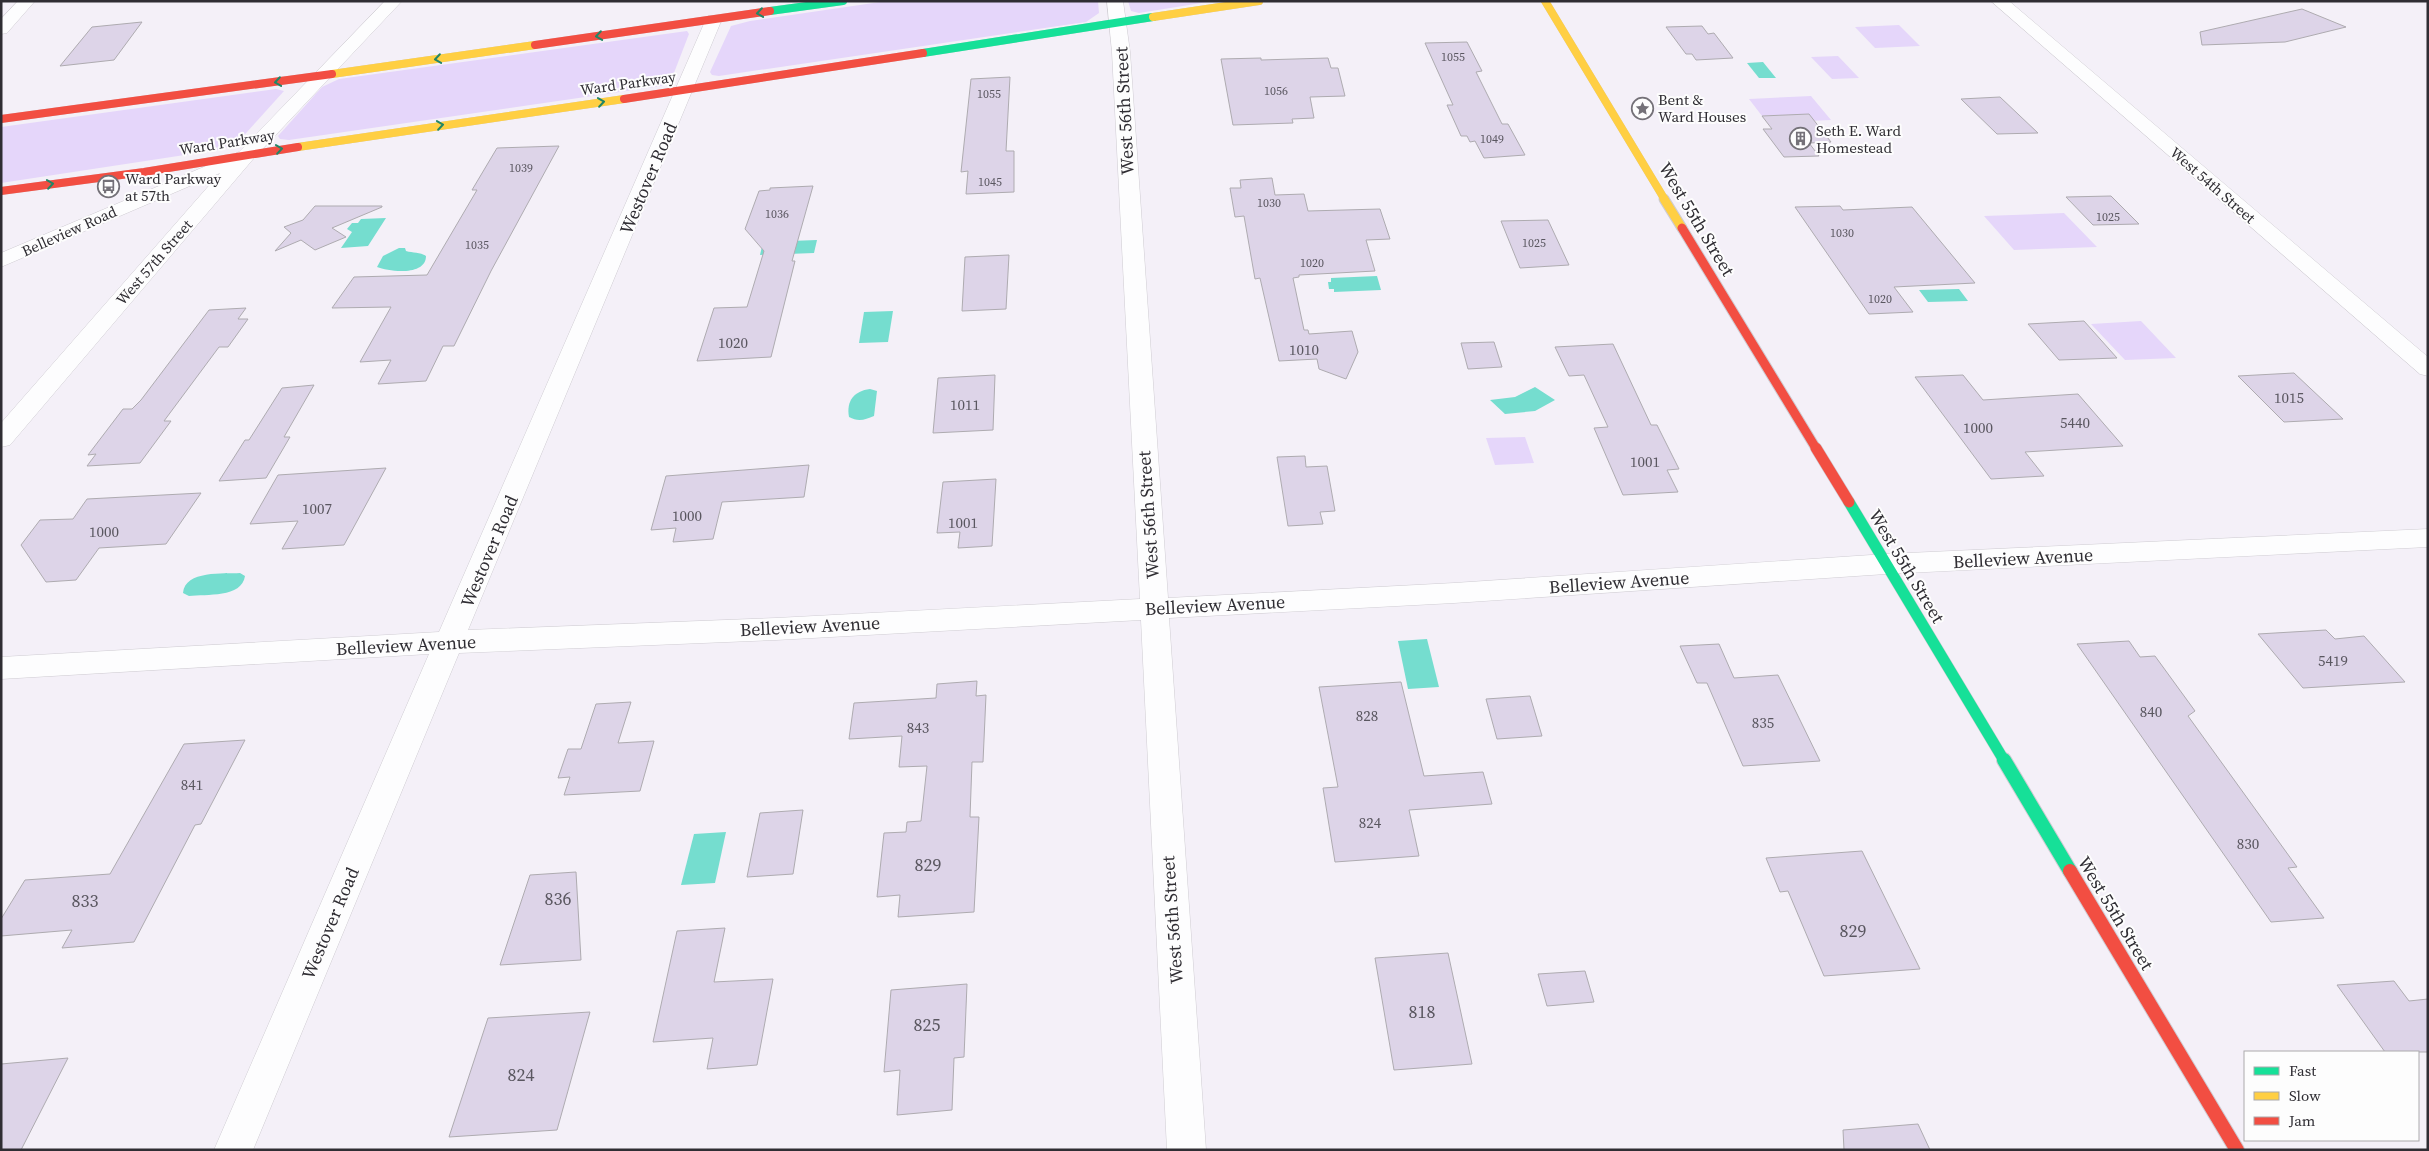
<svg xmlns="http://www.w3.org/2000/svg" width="2429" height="1151" viewBox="0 0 2429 1151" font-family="'Source Serif 4',serif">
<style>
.green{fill:#e5d6fa}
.water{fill:#75ddcf}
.building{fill:#ddd4e8;stroke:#aeabb0}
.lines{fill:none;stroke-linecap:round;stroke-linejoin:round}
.street-casing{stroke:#cfccd2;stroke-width:1}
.fast-far2-casing{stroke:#cfccd2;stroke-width:8}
.fast-far1-casing{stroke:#cfccd2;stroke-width:12}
.fast-casing{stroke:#cfccd2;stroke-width:16}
.slow-far1-casing{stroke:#cfccd2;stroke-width:8}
.slow-casing{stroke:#cfccd2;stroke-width:11}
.jam-far3-casing{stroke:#cfccd2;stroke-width:8}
.jam-far2-casing{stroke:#cfccd2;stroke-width:11}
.jam-far1-casing{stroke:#cfccd2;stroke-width:12}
.jam-casing{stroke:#cfccd2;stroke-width:16}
.street{fill:#fdfdfe;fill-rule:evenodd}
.fast-far2{stroke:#16e098;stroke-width:8}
.fast-far1{stroke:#16e098;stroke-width:11}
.fast{stroke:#16e098;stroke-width:14}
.slow-far1{stroke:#ffcf43;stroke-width:8}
.slow{stroke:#ffcf43;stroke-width:9}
.jam-far3{stroke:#f24e42;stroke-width:8}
.jam-far2{stroke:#f24e42;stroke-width:9}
.jam-far1{stroke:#f24e42;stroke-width:11}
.jam{stroke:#f24e42;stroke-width:14}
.oneway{stroke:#228666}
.labels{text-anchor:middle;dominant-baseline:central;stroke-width:4;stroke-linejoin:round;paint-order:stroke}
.far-number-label{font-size:12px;fill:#5a5760}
.far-street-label{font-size:15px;fill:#2f2d33;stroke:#fdfdfd}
.far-poi-label{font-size:15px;fill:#2f2d33;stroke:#fdfdfd;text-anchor:start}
.number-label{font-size:15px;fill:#5a5760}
.street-label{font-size:18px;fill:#2f2d33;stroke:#fdfdfd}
.near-number-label{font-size:18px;fill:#5a5760}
</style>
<rect width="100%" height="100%" fill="#f4f0f8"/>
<!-- green -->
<g class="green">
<polygon points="887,1 1098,1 1099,13 1086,22 1072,24 719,76 712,75 710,72 731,26 750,21"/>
<polygon points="1128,1 1214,1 1139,13 1131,11"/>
<polygon points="1899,25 1920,46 1875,48 1855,27"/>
<polygon points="687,31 689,34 672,78 661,86 289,140 280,139 278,136 322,87 339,79"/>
<polygon points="1838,56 1859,78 1832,79 1811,57"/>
<polygon points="276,89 284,91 239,141 224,149 1,183 1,127"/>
<polygon points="1811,96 1831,120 1809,121 1795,125 1786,115 1762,116 1749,99"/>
<polygon points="2064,213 2097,247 2014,250 1984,216"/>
<polygon points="2141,321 2176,358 2125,360 2091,324"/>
<polygon points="1525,437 1534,463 1495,465 1486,438"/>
</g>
<!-- water -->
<g class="water">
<polygon points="1763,62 1776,78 1759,78 1747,63"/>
<polygon points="386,218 368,246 341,248 352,232 347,229 352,223 358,223 361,219"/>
<polygon points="817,240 814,253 760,255 763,242"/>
<path d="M 399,248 L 405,248 L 406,251 C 413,253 420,252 426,256 C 426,276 390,272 377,267 L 383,256 Z"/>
<polygon points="1377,276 1381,290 1334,292 1334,289 1329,289 1328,282 1331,282 1331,278"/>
<polygon points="1959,289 1968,301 1928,302 1919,290"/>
<polygon points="893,311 888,342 859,343 864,312"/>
<polygon points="1535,387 1555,400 1535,411 1505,414 1490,400 1515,397"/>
<path d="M 870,389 L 877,391 L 874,416 C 865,420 858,422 849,417 C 846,401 854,391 870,389 Z"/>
<path d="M 240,573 L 245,576 C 242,598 206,594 189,596 L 183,593 C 185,570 224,574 240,573 Z"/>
<polygon points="1427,639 1439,687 1408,689 1398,641"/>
<polygon points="726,832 715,883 681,885 694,834"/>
</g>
<!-- building -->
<g class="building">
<polygon points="2302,9 2346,27 2285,42 2202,45 2200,32"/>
<polygon points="142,22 114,60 60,66 92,27"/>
<polygon points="1702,26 1708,34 1714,33 1733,58 1696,60 1692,54 1686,54 1666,27"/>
<polygon points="1467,42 1482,71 1476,72 1502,124 1508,124 1525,155 1484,158 1475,141 1470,142 1467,136 1461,136 1447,105 1453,105 1425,43"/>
<polygon points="1261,58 1261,60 1328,58 1331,68 1338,68 1345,96 1310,97 1314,118 1292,119 1293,123 1233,125 1221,59"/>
<polygon points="1010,77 1006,151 1014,151 1014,192 966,194 968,171 961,172 971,79"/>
<polygon points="2000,97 2038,133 1997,134 1961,99"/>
<polygon points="1809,114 1831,142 1809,143 1819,156 1784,157 1763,129 1772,129 1762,116"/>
<polygon points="559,146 491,271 454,346 443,346 426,381 378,384 391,360 360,362 391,307 332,308 354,277 427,275 477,190 472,190 497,148"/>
<polygon points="1272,178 1275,195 1304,194 1308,211 1380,209 1390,239 1366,240 1375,271 1299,275 1299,277 1293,278 1304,330 1308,330 1309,334 1352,331 1358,352 1346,379 1319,369 1317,359 1279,361 1260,278 1255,279 1244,216 1235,217 1230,188 1241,188 1240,180"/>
<polygon points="813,186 792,261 795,261 771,357 697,361 714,308 747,307 764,251 745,229 759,191 770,190 770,188"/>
<polygon points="2111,196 2139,224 2093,225 2066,197"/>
<polygon points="315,206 382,206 382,207 332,228 346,237 315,250 301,240 275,251 291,233 284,227 303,220"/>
<polygon points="1840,206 1843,210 1912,207 1975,283 1894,287 1913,312 1869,314 1795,207"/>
<polygon points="1548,220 1569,265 1520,268 1501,221"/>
<polygon points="1009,255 1006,309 962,311 965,257"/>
<polygon points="246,308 238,319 248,319 228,347 219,347 164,421 171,421 140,463 87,466 96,454 88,455 123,409 132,409 141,400 209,310"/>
<polygon points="2084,321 2117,358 2059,360 2028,324"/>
<polygon points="1494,342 1502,367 1468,369 1461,343"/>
<polygon points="1613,344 1651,425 1657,425 1679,469 1667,470 1678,492 1623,495 1594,428 1608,427 1584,375 1569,376 1555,347"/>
<polygon points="2294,373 2343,419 2284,422 2238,376"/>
<polygon points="995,375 993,430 933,433 938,378"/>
<polygon points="1963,375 1983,400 2078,394 2123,446 2025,452 2044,476 1991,479 1915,377"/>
<polygon points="314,385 284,437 290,437 266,478 219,481 245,440 249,440 282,388"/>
<polygon points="1305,456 1306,467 1327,466 1335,511 1320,512 1323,524 1288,526 1277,457"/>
<polygon points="809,465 804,497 722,502 713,539 673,542 676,528 651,530 666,476"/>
<polygon points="386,468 344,545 282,549 298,521 250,524 278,475"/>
<polygon points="996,479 992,546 958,548 960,532 937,533 943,482"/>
<polygon points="201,493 166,544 99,548 76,580 46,582 21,545 40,520 73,519 87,499"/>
<polygon points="2326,630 2335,639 2364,636 2405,682 2303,688 2258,634"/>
<polygon points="2129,641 2140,657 2155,656 2195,711 2188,716 2297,867 2288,868 2324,918 2271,922 2077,644"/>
<polygon points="1719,644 1734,678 1778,675 1820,761 1743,766 1707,683 1697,683 1680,646"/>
<polygon points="977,681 976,696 986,695 983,762 972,762 970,817 979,817 974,912 898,917 900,895 877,897 884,833 906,832 907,822 921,821 927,766 899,767 902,736 849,739 854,703 936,698 937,684"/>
<polygon points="1401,682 1424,776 1483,772 1492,804 1409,810 1419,856 1335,862 1323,788 1338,787 1319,687"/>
<polygon points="1530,696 1542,736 1497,739 1486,699"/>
<polygon points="631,702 618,743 654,741 640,791 564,795 570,777 558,778 568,749 581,749 596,704"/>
<polygon points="245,740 201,824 195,825 134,942 62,948 72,930 1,936 1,919 25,880 110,874 184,744"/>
<polygon points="803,810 793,874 747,877 760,813"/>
<polygon points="1862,851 1920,969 1824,976 1788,891 1780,892 1766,858"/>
<polygon points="576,872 581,960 500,965 530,875"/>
<polygon points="725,928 714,982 773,979 757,1065 707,1069 713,1038 653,1042 677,931"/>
<polygon points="1448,953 1472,1064 1394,1070 1375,958"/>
<polygon points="1585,971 1594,1002 1547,1006 1538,974"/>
<polygon points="2394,981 2409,1001 2428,999 2428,1052 2385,1052 2337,985"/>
<polygon points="967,984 964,1057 954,1058 952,1110 897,1115 900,1070 884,1072 891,990"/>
<polygon points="590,1012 557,1130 449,1137 488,1018"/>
<polygon points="68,1058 21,1150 1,1150 1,1064"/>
<polygon points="1918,1124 1930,1150 1844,1150 1843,1130"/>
</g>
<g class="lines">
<defs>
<g id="street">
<polygon points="18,1 35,1 7,33 1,34 1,19"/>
<polygon points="385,1 402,1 254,158 10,445 1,447 1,423 220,173 1,267 1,253 239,152"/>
<polygon points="1107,1 1123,1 1130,52 1168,598 1454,583 1886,554 2428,529 2428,547 1886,574 1454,603 1169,618 1206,1150 1167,1150 1141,620 776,640 459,653 253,1150 214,1150 429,654 1,679 1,657 439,632 706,19 708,16 720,16 722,19 468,630 776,618 1140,599 1112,52"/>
<polygon points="1991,1 2009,1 2428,357 2428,376 2420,374"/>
</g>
<g id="fast-far2">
<polyline points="770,11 843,1"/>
<polyline points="923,53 1153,17"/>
</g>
<polyline id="fast-far1" points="1849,502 2005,762"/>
<polyline id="fast" points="2004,760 2070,871"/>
<g id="slow-far1">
<polyline points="1545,1 1665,200"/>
<polyline points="1153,17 1259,1"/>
<polyline points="332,74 535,45"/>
<polyline points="298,147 624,99"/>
</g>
<polyline id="slow" points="1664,199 1682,228"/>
<g id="jam-far3">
<polyline points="535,45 770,11"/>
<polyline points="624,99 923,53"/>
<polyline points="1,119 332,74"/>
<polyline points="1,191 144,172 298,147"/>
</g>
<polyline id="jam-far2" points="1682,228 1817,450"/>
<polyline id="jam-far1" points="1816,448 1849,502"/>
<polyline id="jam" points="2070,871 2237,1150"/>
</defs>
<!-- street casing -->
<use href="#street" class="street-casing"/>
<!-- fast-far2 casing -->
<use href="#fast-far2" class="fast-far2-casing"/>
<!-- fast-far1 casing -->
<use href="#fast-far1" class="fast-far1-casing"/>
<!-- fast casing -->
<use href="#fast" class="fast-casing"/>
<!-- slow-far1 casing -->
<use href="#slow-far1" class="slow-far1-casing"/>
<!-- slow casing -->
<use href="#slow" class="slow-casing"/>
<!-- jam-far3 casing -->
<use href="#jam-far3" class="jam-far3-casing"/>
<!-- jam-far2 casing -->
<use href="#jam-far2" class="jam-far2-casing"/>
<!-- jam-far1 casing -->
<use href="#jam-far1" class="jam-far1-casing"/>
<!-- jam casing -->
<use href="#jam" class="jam-casing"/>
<!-- street -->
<use href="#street" class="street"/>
<!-- fast-far2 -->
<use href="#fast-far2" class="fast-far2"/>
<!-- fast-far1 -->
<use href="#fast-far1" class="fast-far1"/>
<!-- fast -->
<use href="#fast" class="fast"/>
<!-- slow-far1 -->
<use href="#slow-far1" class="slow-far1"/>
<!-- slow -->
<use href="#slow" class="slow"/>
<!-- jam-far3 -->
<use href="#jam-far3" class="jam-far3"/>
<!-- jam-far2 -->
<use href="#jam-far2" class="jam-far2"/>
<!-- jam-far1 -->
<use href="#jam-far1" class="jam-far1"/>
<!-- jam -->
<use href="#jam" class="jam"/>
</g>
<!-- one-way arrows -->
<defs><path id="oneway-chevron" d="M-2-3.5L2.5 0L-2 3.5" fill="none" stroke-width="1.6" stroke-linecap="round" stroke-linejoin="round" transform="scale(1.25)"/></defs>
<g class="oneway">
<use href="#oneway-chevron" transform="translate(760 13) rotate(172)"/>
<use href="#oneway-chevron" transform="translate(599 36) rotate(172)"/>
<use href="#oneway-chevron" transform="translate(438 59) rotate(172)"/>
<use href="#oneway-chevron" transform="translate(278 82) rotate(172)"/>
<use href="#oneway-chevron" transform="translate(601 102) rotate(-8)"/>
<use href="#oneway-chevron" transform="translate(440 125) rotate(-8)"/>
<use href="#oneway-chevron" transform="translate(279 149) rotate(-8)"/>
<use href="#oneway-chevron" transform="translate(50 184) rotate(-8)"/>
</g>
<!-- icons -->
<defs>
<symbol id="sight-ring" viewBox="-11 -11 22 22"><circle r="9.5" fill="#fdfdfd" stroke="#747178" stroke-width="1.5"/><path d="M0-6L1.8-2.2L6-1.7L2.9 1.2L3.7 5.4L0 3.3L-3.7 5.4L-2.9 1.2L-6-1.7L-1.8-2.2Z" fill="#747178"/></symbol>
<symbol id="building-ring" viewBox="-11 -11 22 22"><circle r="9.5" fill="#fdfdfd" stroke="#747178" stroke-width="1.5"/><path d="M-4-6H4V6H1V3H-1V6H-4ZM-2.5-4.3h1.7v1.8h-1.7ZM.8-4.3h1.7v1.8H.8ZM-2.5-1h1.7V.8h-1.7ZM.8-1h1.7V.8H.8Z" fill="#747178"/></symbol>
<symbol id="bus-ring" viewBox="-11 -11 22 22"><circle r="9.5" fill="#fdfdfd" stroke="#747178" stroke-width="1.5"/><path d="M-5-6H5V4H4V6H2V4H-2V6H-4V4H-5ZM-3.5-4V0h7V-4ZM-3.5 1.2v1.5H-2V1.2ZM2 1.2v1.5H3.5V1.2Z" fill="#747178"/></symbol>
</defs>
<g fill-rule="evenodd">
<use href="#sight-ring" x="1630" y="96" width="25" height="25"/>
<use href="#building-ring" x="1788" y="126" width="25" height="25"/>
<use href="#bus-ring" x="96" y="174" width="25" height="25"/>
</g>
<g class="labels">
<!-- far-number labels -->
<g class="far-number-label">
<text x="1453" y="57">1055</text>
<text x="1276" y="91">1056</text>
<text x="989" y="94">1055</text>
<text x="1492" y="139">1049</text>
<text x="521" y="168">1039</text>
<text x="990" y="182">1045</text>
<text x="1269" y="203">1030</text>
<text x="777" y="214">1036</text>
<text x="2108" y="217">1025</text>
<text x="1842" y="233">1030</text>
<text x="1534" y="243">1025</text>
<text x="477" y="245">1035</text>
<text x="1312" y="263">1020</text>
<text x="1880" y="299">1020</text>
</g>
<!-- far-street labels -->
<g class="far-street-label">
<text transform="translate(628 83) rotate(-8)">Ward Parkway</text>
<text transform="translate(227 142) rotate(-9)">Ward Parkway</text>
<text transform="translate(2213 185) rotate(41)">West 54th Street</text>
<text transform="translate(69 231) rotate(-24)">Belleview Road</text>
<text transform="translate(154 262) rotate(-49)">West 57th Street</text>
</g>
<!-- far-poi labels -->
<g class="far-poi-label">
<text x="1658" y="99">Bent &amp;<tspan x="1658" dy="17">Ward Houses</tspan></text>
<text x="1816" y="130">Seth E. Ward<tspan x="1816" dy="17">Homestead</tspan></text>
<text x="125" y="178">Ward Parkway<tspan x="125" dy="17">at 57th</tspan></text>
</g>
<!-- number labels -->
<g class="number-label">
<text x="733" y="342">1020</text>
<text x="1304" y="349">1010</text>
<text x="2289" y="397">1015</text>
<text x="965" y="404">1011</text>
<text x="2075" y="422">5440</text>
<text x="1978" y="427">1000</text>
<text x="1645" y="461">1001</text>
<text x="317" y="508">1007</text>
<text x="687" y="515">1000</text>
<text x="963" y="522">1001</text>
<text x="104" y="531">1000</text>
<text x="2333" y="660">5419</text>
<text x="2151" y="711">840</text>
<text x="1367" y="715">828</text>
<text x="1763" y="722">835</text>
<text x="918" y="727">843</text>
<text x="192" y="784">841</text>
<text x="1370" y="822">824</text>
<text x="2248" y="843">830</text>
</g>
<!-- street labels -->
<g class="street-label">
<text transform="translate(1124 111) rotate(-93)">West 56th Street</text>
<text transform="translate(648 178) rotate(-67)">Westover Road</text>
<text transform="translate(1697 219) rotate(59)">West 55th Street</text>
<text transform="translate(1148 515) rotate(-94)">West 56th Street</text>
<text transform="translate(489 551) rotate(-67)">Westover Road</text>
<text transform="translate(2023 558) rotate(-3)">Belleview Avenue</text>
<text transform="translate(1907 566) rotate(59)">West 55th Street</text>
<text transform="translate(1619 582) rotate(-4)">Belleview Avenue</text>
<text transform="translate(1215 605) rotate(-3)">Belleview Avenue</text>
<text transform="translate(810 626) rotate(-3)">Belleview Avenue</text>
<text transform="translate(406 645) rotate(-3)">Belleview Avenue</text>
<text transform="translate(2116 913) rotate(59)">West 55th Street</text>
<text transform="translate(1172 920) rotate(-94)">West 56th Street</text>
<text transform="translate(330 923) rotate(-67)">Westover Road</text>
</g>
<!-- near-number labels -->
<g class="near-number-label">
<text x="928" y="864">829</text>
<text x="558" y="898">836</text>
<text x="85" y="900">833</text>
<text x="1853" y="930">829</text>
<text x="1422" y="1011">818</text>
<text x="927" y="1024">825</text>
<text x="521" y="1074">824</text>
</g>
</g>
<!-- border -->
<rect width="2429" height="1151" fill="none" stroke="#2f2d33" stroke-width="5"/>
<!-- legend -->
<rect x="2244" y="1051" width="175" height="90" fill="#fdfdfd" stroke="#abaaac"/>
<rect x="2254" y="1067" width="25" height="8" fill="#16e098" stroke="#abaaac"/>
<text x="2289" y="1076" font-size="15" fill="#2f2d33">Fast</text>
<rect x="2254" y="1092" width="25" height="8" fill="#ffcf43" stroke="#abaaac"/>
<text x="2289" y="1101" font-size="15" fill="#2f2d33">Slow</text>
<rect x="2254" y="1117" width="25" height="8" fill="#f24e42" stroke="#abaaac"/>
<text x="2289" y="1126" font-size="15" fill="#2f2d33">Jam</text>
</svg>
